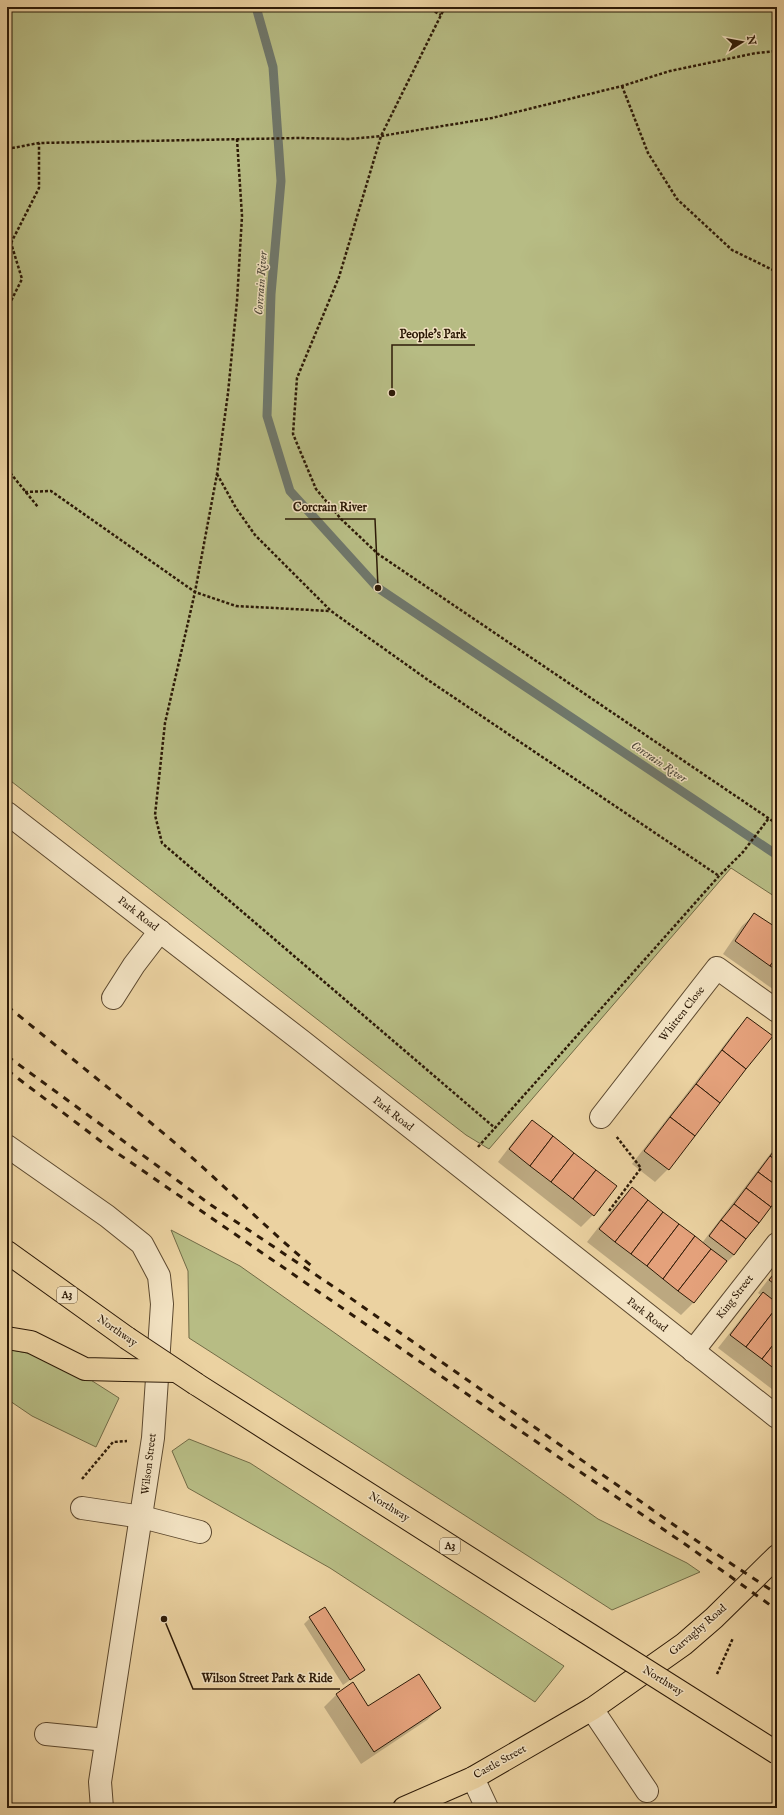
<svg xmlns="http://www.w3.org/2000/svg" width="784" height="1815" viewBox="0 0 784 1815" font-family="'IM FELL English',serif">
<style>
.green{fill:#b7bc84;stroke:#726b46}
.shadow{fill:#0003}
.lines{fill:none;stroke-linecap:round;stroke-linejoin:round}
.stream{stroke:#6f776b;stroke-width:9}
.building{fill:#e4a17b;stroke:#2d1a07}
.minor-casing{stroke:#5c482e;stroke-width:24}
.major-casing{stroke:#2d1a07;stroke-width:24}
.highway-casing{stroke:#2d1a07;stroke-width:24}
.path{stroke:#2d1a07;stroke-width:2.5;stroke-dasharray:3 2;stroke-linecap:butt}
.minor{stroke:#f2e2c2;stroke-width:22}
.major{stroke:#ebd2a1;stroke-width:22}
.highway{stroke:#ebd2a1;stroke-width:22}
.rail{stroke:#2d1a07;stroke-width:3;stroke-dasharray:7 7;stroke-linecap:butt}
.highway-bridge-casing{stroke:#2d1a07;stroke-width:24;stroke-linecap:butt}
.highway-bridge{stroke:#ebd2a1;stroke-width:22}
.labels{text-anchor:middle;dominant-baseline:central;stroke-width:3;stroke-linejoin:round;paint-order:stroke}
.shield{fill:#f2e2c2;stroke:#68563f;stroke-width:1}
.shield-label{font-size:10px;font-weight:bold;fill:#2d1a07}
.street-label{font-size:11px;fill:#2d1a07;stroke:#f2e2c2}
.water-label{font-size:12px;font-style:italic;fill:#4e4839;stroke:#f2e2c2}
.leader{fill:none;stroke:#2d1a07;stroke-width:1.5}
.callout-dot{fill:#2d1a07;stroke:#f2e2c2;stroke-width:1.5}
.callout-label{font-size:12px;text-anchor:middle;font-weight:bold;fill:#2d1a07;stroke:#f2e2c2;stroke-width:3;stroke-linejoin:round;paint-order:stroke}
</style>
<rect width="100%" height="100%" fill="#ebd2a1"/>
<filter id="stains"><feTurbulence type="fractalNoise" baseFrequency=".005" numOctaves="4"/><feColorMatrix values="0 0 0 0 .2 0 0 0 0 .09 0 0 0 0 .02 0 0 0 .5 -.17"/></filter>
<radialGradient id="worn" r=".72"><stop offset=".6" stop-color="#630" stop-opacity="0"/><stop offset="1" stop-color="#630" stop-opacity=".3"/></radialGradient>
<!-- green -->
<g class="green">
<polygon points="7,7 777,7 777,898 731,868 489,1149 466,1135 7,778"/>
<polygon points="171,1230 240,1266 598,1519 687,1563 700,1572 612,1610 189,1338 188,1271"/>
<polygon points="7,1349 37,1355 86,1377 119,1398 96,1447 32,1416 7,1399"/>
<polygon points="189,1439 250,1463 564,1666 535,1702 330,1568 188,1488 172,1451"/>
</g>
<!-- shadow -->
<g class="shadow">
<polygon points="755,914 777,930 777,992 723,954 742,926"/>
<polygon points="748,1018 771,1036 668,1169 655,1182 632,1164 735,1031"/>
<polygon points="532,1121 593,1215 581,1227 498,1162 520,1133"/>
<polygon points="777,1145 777,1198 734,1255 721,1268 693,1303 681,1315 587,1242 619,1201 632,1189 702,1243"/>
<polygon points="777,1268 777,1393 718,1348 751,1306 761,1295 758,1293"/>
<polygon points="310,1618 364,1670 343,1685 304,1624"/>
<polygon points="337,1694 368,1708 440,1708 427,1720 361,1764 324,1707"/>
</g>
<g class="lines">
<!-- stream -->
<polyline class="stream" points="256,7 273,67 281,181 271,294 267,416 290,491 378,588 777,855"/>
</g>
<!-- building -->
<g class="building">
<polygon points="754,913 777,928 777,956 770,966 735,941"/>
<polygon points="777,956 777,970 770,966"/>
<polygon points="747,1017 773,1036 746,1069 722,1050"/>
<polygon points="722,1050 746,1069 720,1103 696,1084"/>
<polygon points="696,1084 720,1103 695,1136 670,1117"/>
<polygon points="670,1117 695,1136 669,1170 644,1151"/>
<polygon points="532,1120 553,1136 530,1166 509,1149"/>
<polygon points="553,1136 574,1153 551,1182 530,1166"/>
<polygon points="777,1147 777,1161 770,1156"/>
<polygon points="574,1153 596,1170 573,1199 551,1182"/>
<polygon points="770,1156 777,1161 777,1186 758,1172"/>
<polygon points="596,1170 617,1186 594,1216 573,1199"/>
<polygon points="758,1172 777,1186 777,1199 771,1207 746,1188"/>
<polygon points="632,1187 648,1200 615,1242 599,1229"/>
<polygon points="746,1188 771,1207 759,1223 734,1204"/>
<polygon points="648,1200 663,1212 631,1254 615,1242"/>
<polygon points="734,1204 759,1223 746,1239 721,1220"/>
<polygon points="663,1212 679,1224 647,1266 631,1254"/>
<polygon points="721,1220 746,1239 734,1255 709,1236"/>
<polygon points="679,1224 695,1236 663,1279 647,1266"/>
<polygon points="695,1236 711,1249 678,1291 663,1279"/>
<polygon points="711,1249 727,1261 694,1303 678,1291"/>
<polygon points="777,1270 777,1286 769,1280"/>
<polygon points="763,1292 777,1303 777,1307 746,1347 730,1335"/>
<polygon points="777,1307 777,1340 762,1359 746,1347"/>
<polygon points="777,1340 777,1371 762,1359"/>
<polygon points="325,1607 365,1670 350,1680 309,1617"/>
<polygon points="419,1674 441,1708 374,1752 336,1694 353,1682 368,1706"/>
</g>
<g class="lines">
<defs>
<g id="minor">
<polyline points="7,813 303,1042 777,1417"/>
<polyline points="113,998 134,965 160,931"/>
<polyline points="601,1117 717,968 777,1011"/>
<polyline points="7,1146 107,1216 142,1244 159,1276 162,1304 153,1438 100,1782 102,1808"/>
<polyline points="693,1351 777,1244"/>
<polyline points="82,1508 142,1517 200,1532"/>
<polyline points="592,1709 647,1791"/>
<polyline points="46,1734 106,1740"/>
<polyline points="473,1778 487,1808"/>
</g>
<polyline id="major" points="404,1808 473,1778 592,1709 684,1644 714,1618 777,1556"/>
<g id="highway">
<polyline points="7,1252 127,1338"/>
<polyline points="7,1338 31,1342 85,1369 125,1370"/>
<polyline points="196,1384 565,1619"/>
</g>
</defs>
<!-- minor casing -->
<use href="#minor" class="minor-casing"/>
<!-- major casing -->
<use href="#major" class="major-casing"/>
<!-- highway casing -->
<use href="#highway" class="highway-casing"/>
<!-- path -->
<g class="path">
<polyline points="426,7 441,15"/>
<polyline points="445,7 381,136 339,277 297,378 293,434 316,489 341,519 378,554 777,824"/>
<polyline points="622,86 648,153 677,199 732,250 777,272"/>
<polyline points="237,139 242,216 237,301 228,393 217,474 195,592 165,723 155,815 162,843 495,1128"/>
<polyline points="7,149 39,143 300,138 350,139 381,136 492,118 622,86 670,71 756,53 777,51"/>
<polyline points="7,238 11,243 22,279 7,309"/>
<polyline points="11,243 39,188 39,143"/>
<polyline points="7,469 38,507"/>
<polyline points="217,474 236,508 255,535 331,611 428,680 719,876"/>
<polyline points="25,492 51,491 195,592 236,606 330,611"/>
<polyline points="478,1147 719,876 743,852 769,818"/>
<polyline points="609,1211 641,1168 616,1136"/>
<polyline points="82,1479 113,1442 127,1441"/>
<polyline points="717,1674 733,1638"/>
</g>
<!-- minor -->
<use href="#minor" class="minor"/>
<!-- major -->
<use href="#major" class="major"/>
<!-- highway -->
<use href="#highway" class="highway"/>
<!-- rail -->
<g class="rail">
<path d="M 7,1006 C 65,1053 124,1100 181,1148 C 226,1187 268,1230 314,1268"/>
<polyline points="7,1056 211,1205 349,1297 697,1541 777,1594"/>
<polyline points="7,1070 107,1146 692,1549 777,1610"/>
</g>
<defs>
<g id="highway-bridge">
<polyline points="127,1338 196,1384"/>
<polyline points="125,1370 175,1371"/>
<polyline points="565,1619 777,1753"/>
</g>
</defs>
<!-- highway-bridge casing -->
<use href="#highway-bridge" class="highway-bridge-casing"/>
<!-- highway-bridge -->
<use href="#highway-bridge" class="highway-bridge"/>
</g>
<g class="labels">
<!-- shield labels -->
<g class="shield">
<rect x="57" y="1287" width="20" height="16" rx="3"/>
<rect x="440" y="1538" width="20" height="16" rx="3"/>
</g>
<g class="shield-label">
<text x="67" y="1295">A3</text>
<text x="450" y="1546">A3</text>
</g>
<!-- street labels -->
<g class="street-label">
<text transform="translate(138 914) rotate(38)">Park Road</text>
<text transform="translate(682 1014) rotate(-52)">Whitten Close</text>
<text transform="translate(393 1114) rotate(38)">Park Road</text>
<text transform="translate(735 1297) rotate(-52)">King Street</text>
<text transform="translate(647 1315) rotate(38)">Park Road</text>
<text transform="translate(117 1331) rotate(35)">Northway</text>
<text transform="translate(149 1464) rotate(-83)">Wilson Street</text>
<text transform="translate(389 1507) rotate(32)">Northway</text>
<text transform="translate(698 1630) rotate(-41)">Garvaghy Road</text>
<text transform="translate(663 1681) rotate(32)">Northway</text>
<text transform="translate(500 1762) rotate(-29)">Castle Street</text>
</g>
<!-- water labels -->
<g class="water-label">
<text transform="translate(261 283) rotate(-86)">Corcrain River</text>
<text transform="translate(659 762) rotate(34)">Corcrain River</text>
</g>
</g>
<!-- callouts -->
<path class="leader" d="M392 393L392 345H475M378 588L375 519H285M164 1619L193 1689H340"/>
<g class="callout-dot">
<circle cx="392" cy="393" r="4"/>
<circle cx="378" cy="588" r="4"/>
<circle cx="164" cy="1619" r="4"/>
</g>
<g class="callout-label">
<text x="433" y="338">People's Park</text>
<text x="330" y="511">Corcrain River</text>
<text x="267" y="1682">Wilson Street Park &amp; Ride</text>
</g>
<!-- margin -->
<rect width="784" height="1815" fill="none" stroke="#ebd2a1" stroke-width="24"/>
<rect x="8" y="8" width="768" height="1799" fill="none" stroke="#2d1a07" stroke-width="2"/>
<rect x="12" y="12" width="760" height="1791" fill="none" stroke="#2d1a07"/>
<!-- north arrow -->
<g transform="translate(742 42) rotate(79)" stroke="#f2e2c2" stroke-width="3" paint-order="stroke">
<path d="M0-3L7 15L0 10L-7 15Z" fill="#2d1a07"/>
<text y="-6" font-size="11" font-weight="bold" text-anchor="middle" fill="#2d1a07">N</text>
</g>
<rect width="100%" height="100%" filter="url(#stains)"/>
<rect width="100%" height="100%" fill="url(#worn)"/>
</svg>
